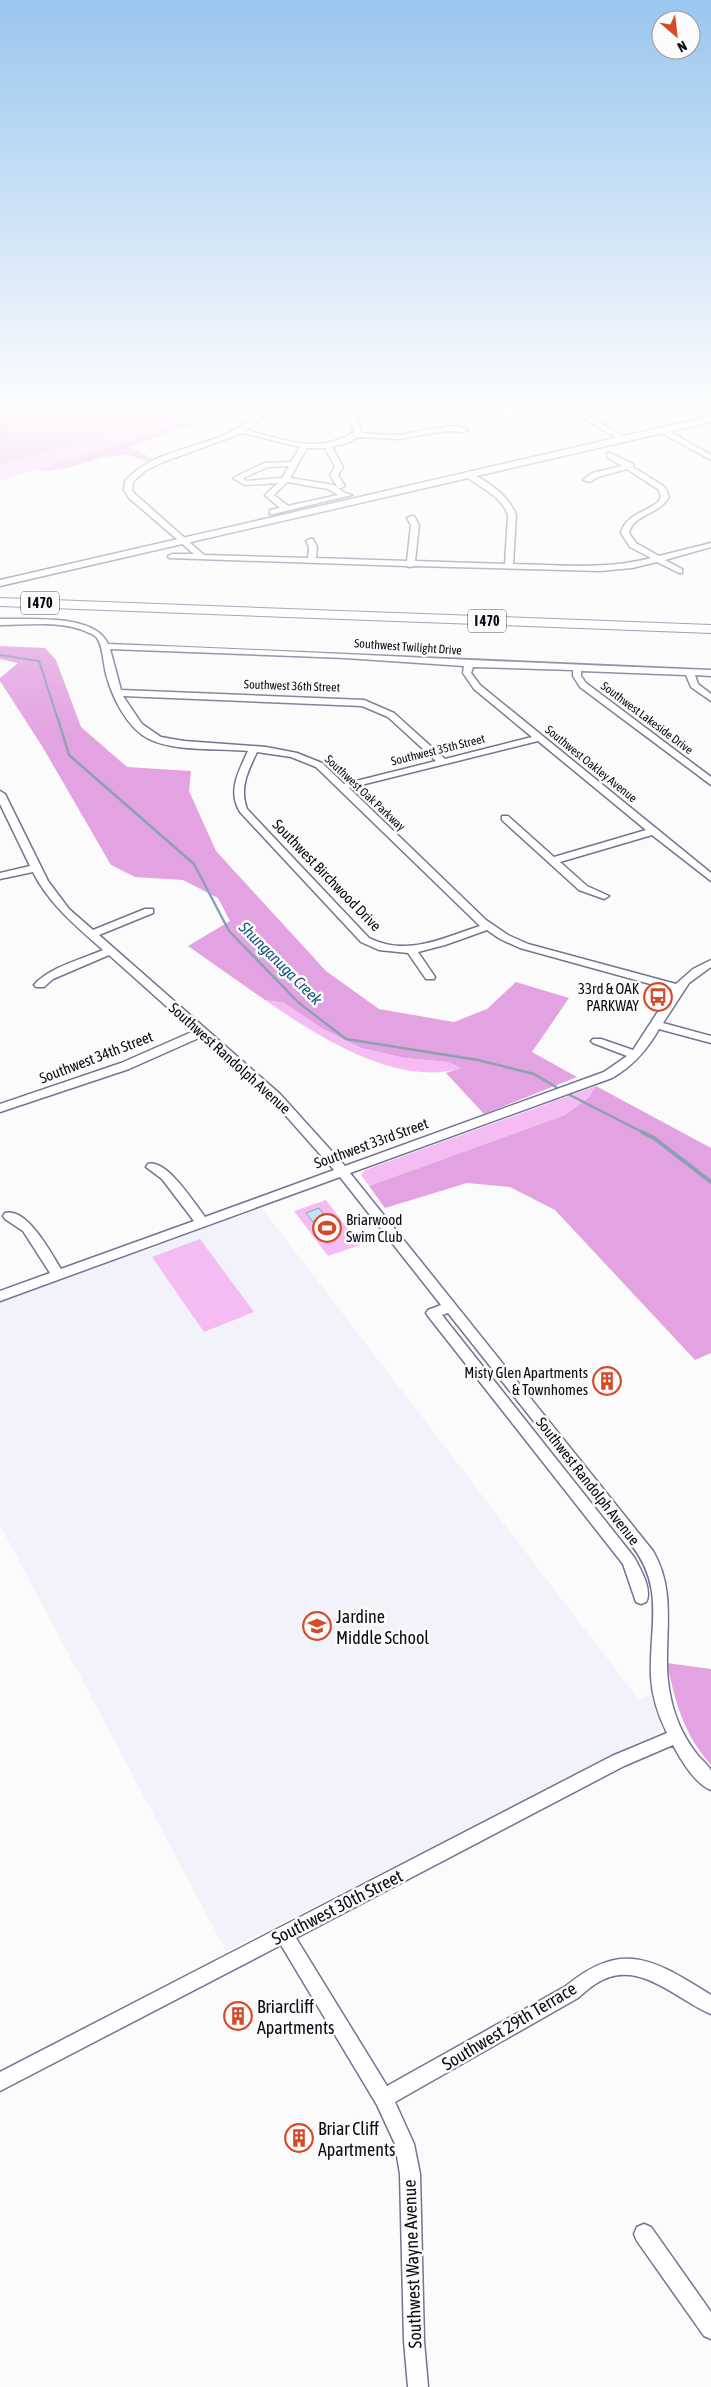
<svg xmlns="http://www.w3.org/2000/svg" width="711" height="2387" viewBox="0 0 711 2387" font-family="'Asap Condensed',sans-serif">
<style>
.built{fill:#f2f2fb}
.green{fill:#f5bcf3}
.forest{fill:#e3a2e1}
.water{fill:#c2e2f7;stroke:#8ba1b3}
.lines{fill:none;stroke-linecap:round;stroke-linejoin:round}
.stream-far2{stroke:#8ba1b3;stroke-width:2}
.stream-far1{stroke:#8ba1b3;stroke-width:2.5}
.stream{stroke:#8ba1b3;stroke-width:4}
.minor-casing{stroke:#727494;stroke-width:3}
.major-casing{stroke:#727494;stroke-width:3}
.highway-casing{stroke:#727494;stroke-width:2}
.minor{fill:#fff;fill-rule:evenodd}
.major{fill:#fff;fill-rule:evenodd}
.highway{fill:#fff;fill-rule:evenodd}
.labels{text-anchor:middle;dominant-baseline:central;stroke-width:5;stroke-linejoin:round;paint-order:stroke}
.far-street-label{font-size:12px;fill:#0a0a15;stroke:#fbfbfb}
.shield{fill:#fbfbfb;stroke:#52525a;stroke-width:1}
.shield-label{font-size:14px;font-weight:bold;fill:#0a0a15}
.street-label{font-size:15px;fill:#0a0a15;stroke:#fbfbfb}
.poi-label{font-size:15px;fill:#0a0a15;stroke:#fbfbfb;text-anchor:end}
.water-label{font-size:16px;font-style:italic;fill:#17577a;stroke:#fbfbfb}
.near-poi-label{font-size:18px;fill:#0a0a15;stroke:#fbfbfb;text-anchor:start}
.near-street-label{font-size:18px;fill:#0a0a15;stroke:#fbfbfb}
</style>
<rect width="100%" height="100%" fill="#fbfbfb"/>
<!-- built -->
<polygon class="built" points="261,1207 639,1700 650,1694 662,1728 656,1734 226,1951 0,1525 0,1301"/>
<!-- green -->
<g class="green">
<polygon points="214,411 209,418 194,419 0,481 0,466 107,433"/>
<path d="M 265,1000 L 284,1003 L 323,1029 L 361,1048 L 404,1058 L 449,1062 L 462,1068 C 397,1088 317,1036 265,1000 Z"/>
<polygon points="596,1086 589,1097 565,1115 369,1186 361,1175 365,1170"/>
<polygon points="326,1200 360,1245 328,1256 294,1211"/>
<polygon points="200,1239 254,1312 204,1332 152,1257"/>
</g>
<!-- forest -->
<g class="forest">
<polygon points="0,406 217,406 214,411 107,433 0,466"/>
<path d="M 209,418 L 130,447 L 156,460 L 150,463 C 142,460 132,455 124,455 C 94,455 65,475 36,470 L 194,419 Z"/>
<polygon points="0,646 45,648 56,660 81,727 127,767 191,771 189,791 216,851 326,971 379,1009 454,1022 487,1009 516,982 569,998 532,1052 577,1077 484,1114 446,1073 461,1068 449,1062 404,1058 361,1048 323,1029 284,1003 265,1000 188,946 230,921 218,898 183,880 135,877 111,865 42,746 0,681 0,678 18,663 0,659"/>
<polygon points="596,1086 711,1148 711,1353 695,1360 555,1210 510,1187 467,1183 385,1208 369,1186 565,1115 589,1097"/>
<path d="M 667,1663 L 711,1669 L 711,1765 C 684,1735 675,1702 667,1663 Z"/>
</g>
<!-- water -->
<polygon class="water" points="319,1208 336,1230 323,1235 306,1213"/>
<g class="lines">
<!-- stream-far2 -->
<g class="stream-far2">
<polyline points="0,435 3,435 5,421 1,406"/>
<polyline points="0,655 39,661 58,720"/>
</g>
<!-- stream-far1 -->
<g class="stream-far1">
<polyline points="58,719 69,755 194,864 229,931 299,1003 346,1039 478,1060 534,1074 561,1090"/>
<polyline points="566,1093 644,1133"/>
</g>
<!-- stream -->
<polyline class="stream" points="642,1132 654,1138 711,1182"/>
<defs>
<g id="minor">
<path d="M 264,406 L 270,406 L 258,422 L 247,430 C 283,440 322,455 355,431 L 348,416 L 351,406 L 357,406 L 356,416 L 362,433 C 374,434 386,435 398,435 C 416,434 452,420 468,430 L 464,432 L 446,431 L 399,439 L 357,437 L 350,442 L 332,447 L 343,467 L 338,475 L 345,486 L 341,488 L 338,488 L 330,475 L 335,467 L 325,448 L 307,448 L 290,478 L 334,485 L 345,493 L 352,495 L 273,514 L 270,514 L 270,510 L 280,508 L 265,495 L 278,483 L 245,485 L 233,478 L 264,463 L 291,462 L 300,447 L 243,433 L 163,462 L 145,471 L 133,482 L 132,490 L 135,494 L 204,555 L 308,558 L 309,547 L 306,541 L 310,539 L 313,539 L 317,547 L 316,558 L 407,561 L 411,525 L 407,518 L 411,516 L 414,516 L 419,525 L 415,561 L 505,564 L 508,515 C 501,496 482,488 466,477 L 465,475 L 469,473 C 487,480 509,496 516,515 L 513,564 C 559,565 606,570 651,558 L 630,547 L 621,533 C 626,514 645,513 658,502 L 661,497 L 659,490 L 627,469 L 598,477 L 590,482 L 583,480 L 592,473 L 622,466 L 607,457 L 607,453 L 610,453 L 633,464 L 633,467 L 665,487 L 669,497 C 658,516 634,513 629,533 L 636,543 L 659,556 L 711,543 L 711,547 L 665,560 L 682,569 L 682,573 L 679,573 L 657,562 L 632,568 L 600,571 L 414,566 L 410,567 L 406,566 L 169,558 L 168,556 L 172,554 L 194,554 L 129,498 L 124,490 L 125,481 C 162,440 227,452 264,406 ZM 289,466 L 282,478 L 246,481 L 243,478 L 268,467 ZM 287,482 L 328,489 L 338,495 L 288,506 L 274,495 Z"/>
<polygon points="564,406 572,406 628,439 621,441"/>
<polygon points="663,428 711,455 711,460 660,432 659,430"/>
<path d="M 0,619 C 28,620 95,613 108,644 C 309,651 510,663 711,670 L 711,676 L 695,675 L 698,684 L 711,694 L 711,701 L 691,687 L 686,675 L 581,671 L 581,676 L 586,683 L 711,777 L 711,785 L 580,687 L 573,676 L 573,670 L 473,667 L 471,673 L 480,685 L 711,873 L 711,881 L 652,835 L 560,862 L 587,886 L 609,896 L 604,899 L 579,890 L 502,820 L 502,816 L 508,816 L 554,857 L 646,830 L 538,741 L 349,788 L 486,920 L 508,935 L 528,944 L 676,984 L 693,969 L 711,960 L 711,967 L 689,983 L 663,1023 L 711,1036 L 711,1043 L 659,1029 C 647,1050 633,1066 612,1078 L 350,1173 L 653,1551 C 680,1597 660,1646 670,1694 C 674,1716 683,1736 696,1753 C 700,1759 709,1765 711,1771 C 711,1776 711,1785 711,1790 C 695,1784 681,1760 673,1745 L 624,1766 L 296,1938 L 387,2086 L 566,1986 C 623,1939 655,1960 711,1995 L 711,2014 C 675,1999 638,1957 597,1983 C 590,1987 584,1993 578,1998 L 395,2102 L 414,2144 L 420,2174 L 424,2341 L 428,2387 L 408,2387 L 404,2341 L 400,2174 L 395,2144 L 377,2105 L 281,1945 L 0,2091 L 0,2072 L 612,1756 L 667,1733 C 658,1715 652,1696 651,1677 C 649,1625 666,1588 630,1543 L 448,1313 L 442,1315 L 634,1557 C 640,1568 653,1590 646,1602 L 641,1604 L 636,1602 L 623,1564 L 428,1316 L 426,1313 L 428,1310 L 441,1305 L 340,1177 L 0,1301 L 0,1291 L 50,1273 L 23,1231 L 5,1219 L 3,1216 L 5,1213 C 27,1207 51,1253 61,1269 L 194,1221 L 162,1179 L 146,1167 L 148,1164 C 167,1159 194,1203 205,1217 L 334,1170 L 272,1100 L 201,1037 L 129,1069 L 0,1112 L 0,1104 L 121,1063 L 194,1031 L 109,955 L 53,979 L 44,987 L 36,987 L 34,985 C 48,968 82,959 103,950 C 76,926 49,904 33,872 L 0,879 L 0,873 L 30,866 L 0,804 L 0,791 L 5,794 L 48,881 L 69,909 L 93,930 L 145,909 L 153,909 L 153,913 L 99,935 L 280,1094 L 345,1166 L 604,1072 L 627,1056 L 593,1043 L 591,1041 L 593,1039 L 601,1039 L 633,1050 L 672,990 L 520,948 L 500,939 L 487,930 L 445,945 L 418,952 L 435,977 L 434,979 L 426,979 L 408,953 L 379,950 L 361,942 L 240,812 C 227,791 239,771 248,751 C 219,748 175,752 149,739 C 127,728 112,697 106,674 C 103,662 103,646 97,638 C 95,635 90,633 87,632 C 61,620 27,625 0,625 ZM 110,649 L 345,658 L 464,666 L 463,673 L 474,689 L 532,737 L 445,759 L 394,713 L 364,700 L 121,690 ZM 123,696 L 362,706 L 388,717 L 436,761 L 344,784 L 322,763 L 297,753 L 266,747 L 184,741 L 161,737 L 142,724 ZM 257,752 L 291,757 L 316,767 L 480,926 C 442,938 408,957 369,938 L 247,809 C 239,788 248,771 257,752 Z"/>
<polygon points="644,2224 651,2227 711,2312 711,2339 704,2336 637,2241 634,2234 637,2227"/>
</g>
<polygon id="major" points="711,416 711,422 0,586 0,580"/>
<polygon id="highway" points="0,598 711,625 711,633 0,606"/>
</defs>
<!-- minor casing -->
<use href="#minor" class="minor-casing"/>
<!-- major casing -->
<use href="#major" class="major-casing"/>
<!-- highway casing -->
<use href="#highway" class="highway-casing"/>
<!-- minor -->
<use href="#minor" class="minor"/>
<!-- major -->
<use href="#major" class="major"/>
<!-- highway -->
<use href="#highway" class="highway"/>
</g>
<!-- sky -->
<linearGradient id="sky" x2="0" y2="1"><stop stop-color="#99c6ee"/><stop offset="0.55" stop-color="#fdfdfd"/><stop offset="1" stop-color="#fdfdfd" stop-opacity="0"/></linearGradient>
<rect width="711" height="740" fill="url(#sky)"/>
<!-- icons -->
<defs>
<symbol id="bus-ring" viewBox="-11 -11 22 22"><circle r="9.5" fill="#fbfbfb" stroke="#d54b28" stroke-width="1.5"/><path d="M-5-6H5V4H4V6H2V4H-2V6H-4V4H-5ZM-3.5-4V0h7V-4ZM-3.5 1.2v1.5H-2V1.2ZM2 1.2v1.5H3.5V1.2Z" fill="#d54b28"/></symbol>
<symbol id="stadium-ring" viewBox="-11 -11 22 22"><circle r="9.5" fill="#fbfbfb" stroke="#d54b28" stroke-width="1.5"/><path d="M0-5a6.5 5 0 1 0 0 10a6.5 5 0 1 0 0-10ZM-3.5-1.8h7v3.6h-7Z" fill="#d54b28"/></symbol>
<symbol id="building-ring" viewBox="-11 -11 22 22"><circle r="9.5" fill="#fbfbfb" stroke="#d54b28" stroke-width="1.5"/><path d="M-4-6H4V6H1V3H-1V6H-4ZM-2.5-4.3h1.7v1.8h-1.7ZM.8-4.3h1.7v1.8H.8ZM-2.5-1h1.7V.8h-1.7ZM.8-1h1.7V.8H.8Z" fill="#d54b28"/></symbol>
<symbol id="school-ring" viewBox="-11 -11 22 22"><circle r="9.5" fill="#fbfbfb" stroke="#d54b28" stroke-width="1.5"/><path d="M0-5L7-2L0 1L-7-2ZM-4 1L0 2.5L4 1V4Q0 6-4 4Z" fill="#d54b28"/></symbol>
</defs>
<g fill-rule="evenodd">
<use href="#bus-ring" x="642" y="981" width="32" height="32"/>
<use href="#stadium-ring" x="311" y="1212" width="32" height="32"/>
<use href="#building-ring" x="591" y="1365" width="32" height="32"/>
<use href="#school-ring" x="301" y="1610" width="32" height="32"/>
<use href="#building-ring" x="222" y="2000" width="32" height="32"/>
<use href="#building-ring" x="283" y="2122" width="32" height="32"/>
</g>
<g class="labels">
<!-- far-street labels -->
<g class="far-street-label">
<text transform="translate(408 647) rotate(4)">Southwest Twilight Drive</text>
<text transform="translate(292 686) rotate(2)">Southwest 36th Street</text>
<text transform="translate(647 718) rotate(37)">Southwest Lakeside Drive</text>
<text transform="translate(438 750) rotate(-14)">Southwest 35th Street</text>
<text transform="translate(591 764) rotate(39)">Southwest Oakley Avenue</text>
<text transform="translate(365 793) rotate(43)">Southwest Oak Parkway</text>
</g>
<!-- shield labels -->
<g class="shield">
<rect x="21" y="591.5" width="38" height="23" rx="4"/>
<rect x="468" y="609.5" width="38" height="23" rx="4"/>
</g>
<g class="shield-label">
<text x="40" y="603">I 470</text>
<text x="487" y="621">I 470</text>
</g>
<!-- street labels -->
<g class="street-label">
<text transform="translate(327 875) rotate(46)">Southwest Birchwood Drive</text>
<text transform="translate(96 1057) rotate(-21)">Southwest 34th Street</text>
<text transform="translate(230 1058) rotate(42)">Southwest Randolph Avenue</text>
<text transform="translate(371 1143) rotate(-20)">Southwest 33rd Street</text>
<text transform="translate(588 1481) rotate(52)">Southwest Randolph Avenue</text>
</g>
<!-- poi labels -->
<g class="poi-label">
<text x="639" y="988">33rd &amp; OAK<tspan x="639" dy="17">PARKWAY</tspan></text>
<text x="346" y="1219" text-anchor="start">Briarwood<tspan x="346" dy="17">Swim Club</tspan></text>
<text x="588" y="1372">Misty Glen Apartments<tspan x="588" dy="17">&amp; Townhomes</tspan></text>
</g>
<!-- water labels -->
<g class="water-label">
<text transform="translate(281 963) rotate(45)">Shunganuga Creek</text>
</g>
<!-- near-poi labels -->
<g class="near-poi-label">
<text x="336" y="1616">Jardine<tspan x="336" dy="21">Middle School</tspan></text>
<text x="257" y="2006">Briarcliff<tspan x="257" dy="21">Apartments</tspan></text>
<text x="318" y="2128">Briar Cliff<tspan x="318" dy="21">Apartments</tspan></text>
</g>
<!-- near-street labels -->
<g class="near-street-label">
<text transform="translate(337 1907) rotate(-27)">Southwest 30th Street</text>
<text transform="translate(509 2026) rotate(-31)">Southwest 29th Terrace</text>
<text transform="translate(412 2264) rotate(-92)">Southwest Wayne Avenue</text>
</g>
</g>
<!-- north arrow -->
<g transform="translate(676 35) rotate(152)"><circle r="24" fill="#fbfbfb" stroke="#9b9b9f"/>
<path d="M0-4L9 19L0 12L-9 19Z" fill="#d54b28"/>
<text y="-8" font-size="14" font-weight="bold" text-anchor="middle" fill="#0a0a15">N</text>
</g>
</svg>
